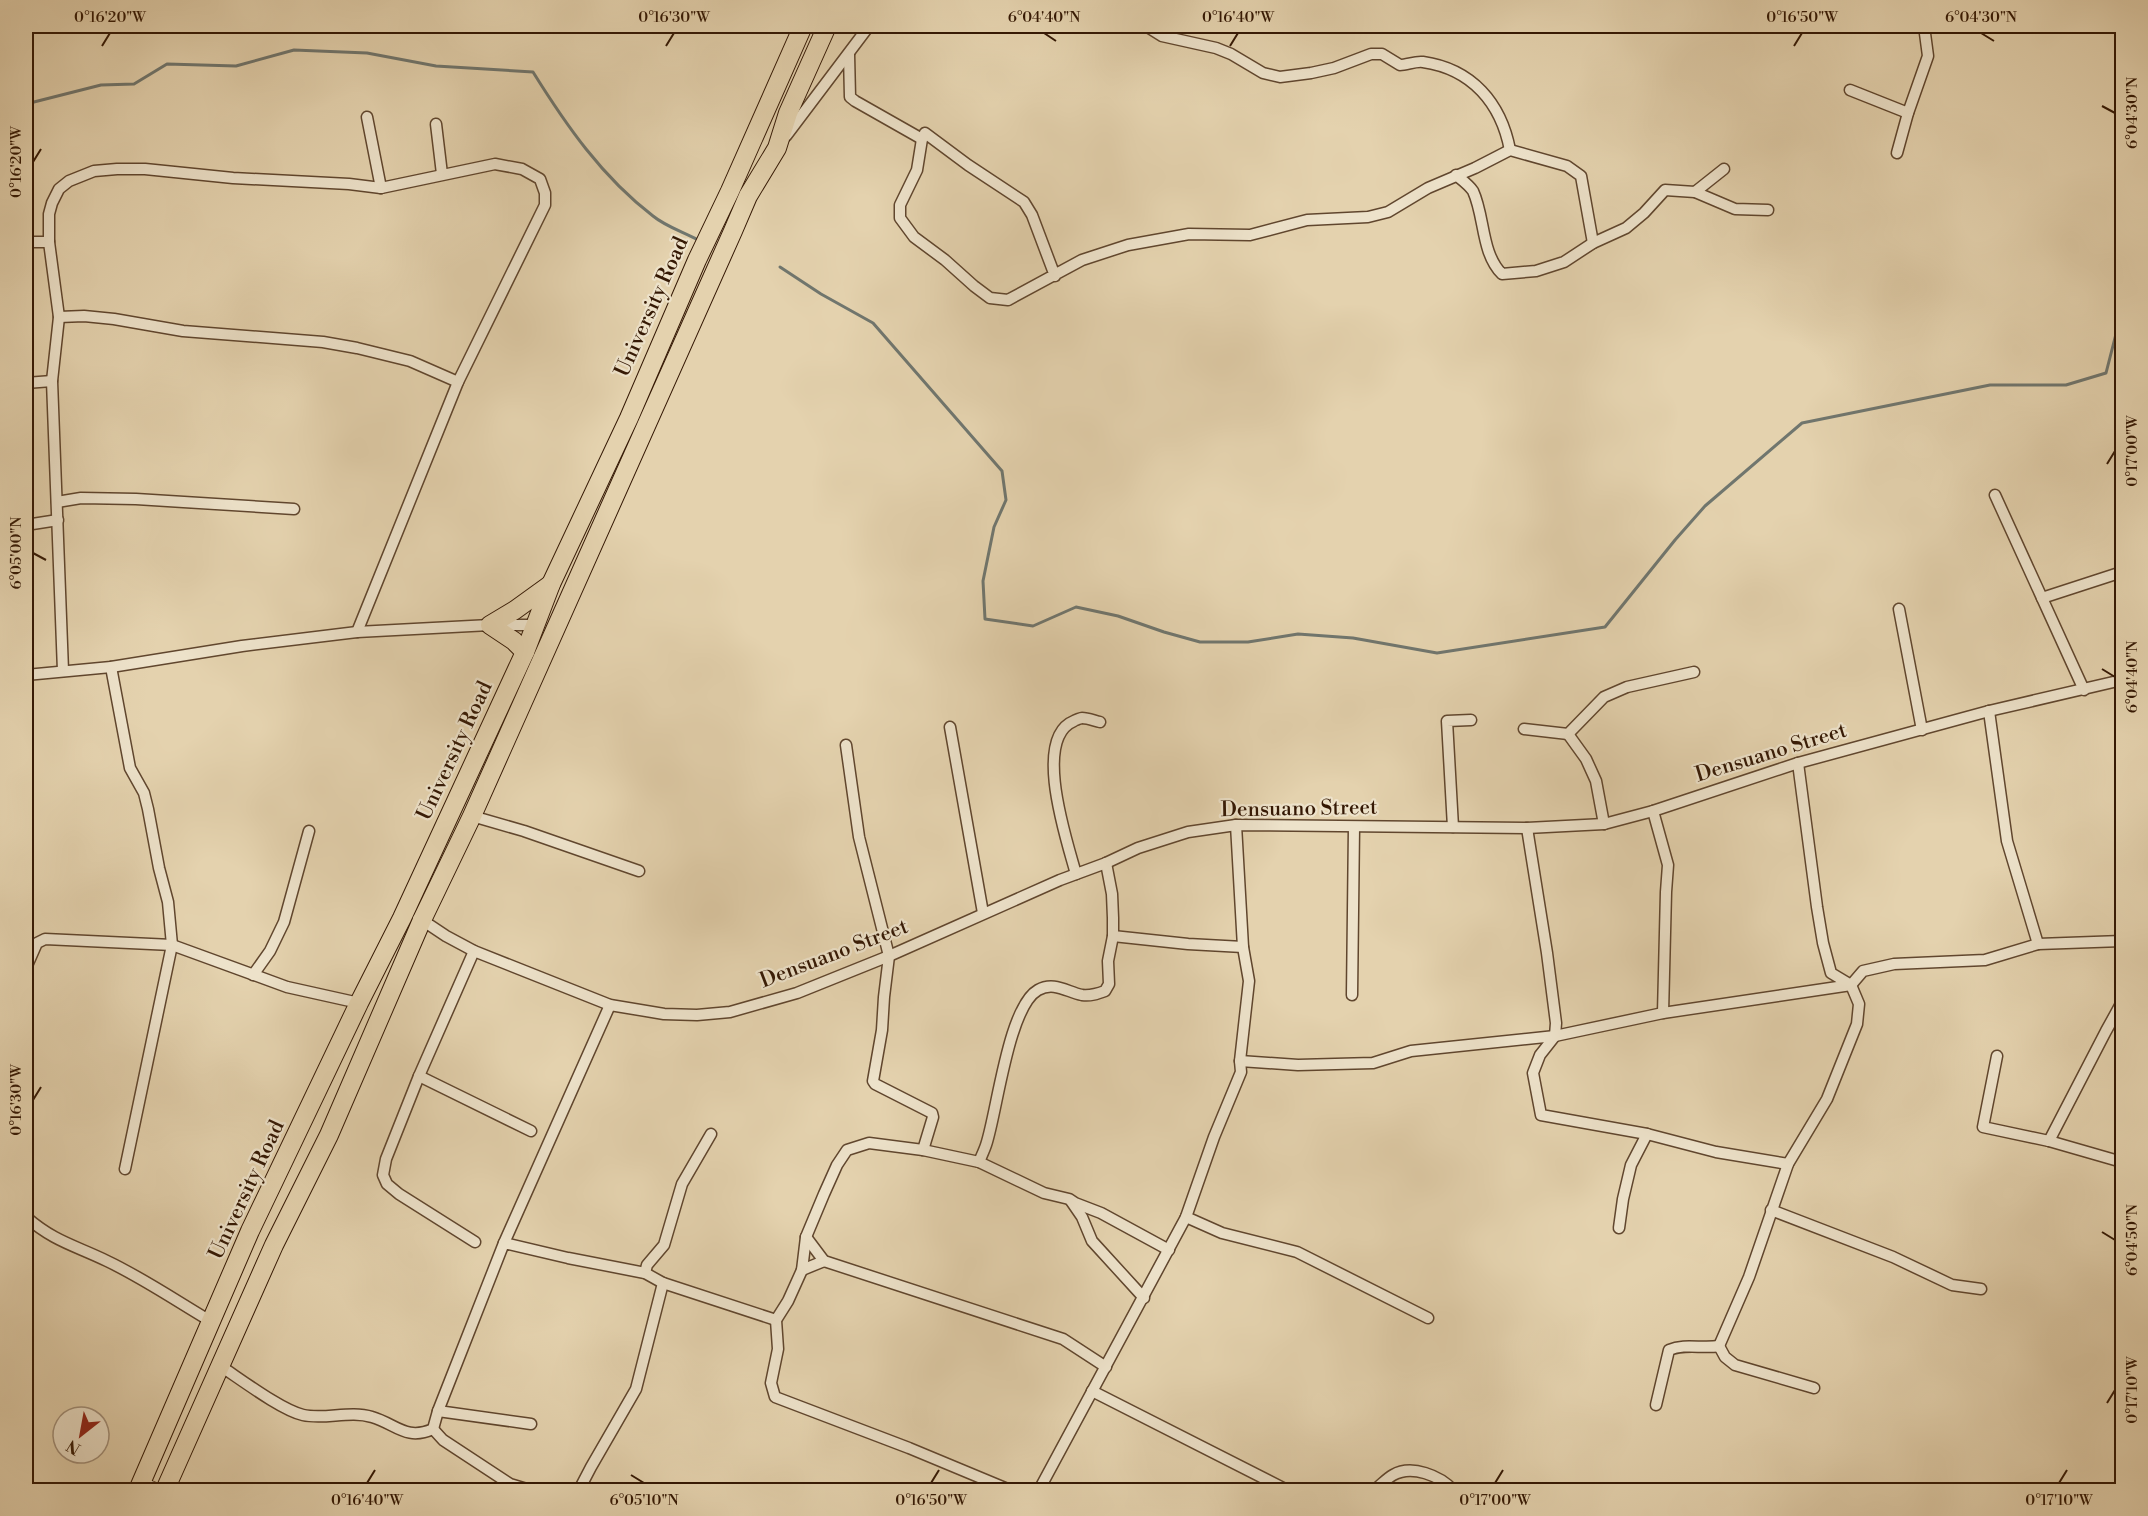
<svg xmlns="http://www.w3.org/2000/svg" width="2148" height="1516" viewBox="0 0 2148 1516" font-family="'Libre Bodoni',serif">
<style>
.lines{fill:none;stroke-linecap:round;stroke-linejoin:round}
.stream{stroke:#70766e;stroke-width:3}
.minor-casing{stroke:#60462e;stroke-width:13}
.tertiary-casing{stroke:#60462e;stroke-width:16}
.trunk-casing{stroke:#341804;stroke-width:20}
.minor{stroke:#ede2ca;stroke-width:10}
.tertiary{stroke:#ede2ca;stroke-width:14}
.trunk{stroke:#e4d2ae;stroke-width:18}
.ticks{fill:none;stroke:#341804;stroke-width:2}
.labels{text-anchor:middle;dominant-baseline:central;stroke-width:4.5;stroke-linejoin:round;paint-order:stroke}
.street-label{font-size:21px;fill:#341804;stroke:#ede2ca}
.neatline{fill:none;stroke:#341804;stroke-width:2}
.ticks-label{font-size:15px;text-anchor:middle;fill:#341804}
</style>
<rect width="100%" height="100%" fill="#e4d2ae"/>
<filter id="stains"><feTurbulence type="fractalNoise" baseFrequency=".00333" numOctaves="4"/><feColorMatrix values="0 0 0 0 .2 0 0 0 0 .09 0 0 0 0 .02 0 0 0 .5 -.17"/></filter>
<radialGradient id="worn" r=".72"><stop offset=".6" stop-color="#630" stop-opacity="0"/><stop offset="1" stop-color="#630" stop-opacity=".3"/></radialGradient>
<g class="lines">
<!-- stream -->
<g class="stream">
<path d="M 26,104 L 101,85 L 134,84 L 167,64 L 236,66 L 294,50 L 367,53 L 436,66 L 533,72 C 566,125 602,177 653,216 C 665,226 683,232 698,240"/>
<polyline points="780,267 821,294 873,323 1002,471 1006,500 994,527 983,581 985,619 1033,626 1076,607 1118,616 1164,632 1200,642 1248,642 1298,634 1353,638 1437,653 1605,627 1675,540 1705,506 1802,423 1990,385 2066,385 2106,373 2117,330 2122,324"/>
</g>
<defs>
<g id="minor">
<path d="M 1146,26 L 1162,36 L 1216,48 L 1231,54 L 1263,73 L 1280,77 L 1311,73 L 1334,68 L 1371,54 L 1382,54 L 1400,65 C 1407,65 1415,61 1423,62 C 1472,69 1501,103 1510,150"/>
<polyline points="849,54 850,97 855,101 922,139"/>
<polyline points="1850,90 1908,113"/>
<polyline points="367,117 381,188"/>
<polyline points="436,124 442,174"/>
<polyline points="786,136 869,26"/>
<polyline points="1897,153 1908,113 1928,56 1924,26"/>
<path d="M 1456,175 C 1462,180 1469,185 1473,191 C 1485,217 1481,253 1502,274 L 1536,271 L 1564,262 L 1593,243 L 1626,228 L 1644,213 L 1665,190 L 1695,192 L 1735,209 L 1768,210"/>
<polyline points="1695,192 1724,169"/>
<polyline points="26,242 49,242"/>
<polyline points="1055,276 1032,215 1024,202 968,165 925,133 922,139 917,170 900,205 900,218 914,237 945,260 974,286 990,298 1008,300 1082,260 1128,245 1189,234 1250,235 1307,220 1368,217 1388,212 1428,188 1475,168 1510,150 1567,166 1581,176 1593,243"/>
<polyline points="59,317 84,316 114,319 183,331 323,342 357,348 410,361 458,382"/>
<polyline points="26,383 52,381"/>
<polyline points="1995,495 2084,690"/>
<polyline points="57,502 81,498 136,499 294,509"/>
<polyline points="26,525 58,520"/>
<polyline points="2042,598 2122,572"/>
<polyline points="1899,609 1922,730"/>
<polyline points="111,667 130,768 144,793 148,809 159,868 168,902 172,945 125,1169"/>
<polyline points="63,671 52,381 59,317 49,242 49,214 52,203 59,189 69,181 94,171 117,169 145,169 233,178 349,184 381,188 495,164 522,169 540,179 545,193 545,205 458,382 357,632"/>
<polyline points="26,675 111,667 242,646 357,632 490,625 535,625"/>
<polyline points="1989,711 2007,841 2038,944"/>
<polyline points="950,727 983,913"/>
<polyline points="1524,729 1568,734 1604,697 1627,687 1694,672"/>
<polyline points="1568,734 1586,759 1596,781 1604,824"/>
<polyline points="846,745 859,837 889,956 884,997 882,1030 873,1081 875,1084 932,1113 933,1117 923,1150"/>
<polyline points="1653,811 1668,865 1666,892 1663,1013"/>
<polyline points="472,816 524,831 639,871"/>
<polyline points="1453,827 1447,721 1471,720"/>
<polyline points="1527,828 1547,953 1556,1023 1555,1036 1540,1055 1533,1073 1541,1115 1647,1134 1716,1152 1788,1164"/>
<path d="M 1076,874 C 1067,841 1032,738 1074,721 C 1075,720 1081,718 1082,718 C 1088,718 1095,721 1100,722"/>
<polyline points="418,919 422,920 446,936 474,951 610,1005 664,1014 697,1015 730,1012 797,993 889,956 1060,880 1106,863 1138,848 1188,832 1236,825 1527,828 1604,824 1653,811 1798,763 1989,711 2122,680"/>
<polyline points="1113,936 1188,944 1243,947"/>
<polyline points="474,951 419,1076 386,1159 383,1175 387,1184 399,1194 475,1242"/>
<polyline points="26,968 37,943 45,939 172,945 287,987 359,1003"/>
<polyline points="253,975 270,951 284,922 309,831"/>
<polyline points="1352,995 1354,827"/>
<polyline points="1997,1056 1983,1127 2049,1141 2122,1162"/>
<polyline points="1240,1061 1298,1065 1373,1063 1411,1051 1555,1036 1663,1013 1851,985 1863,971 1894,964 1985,960 2038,944 2122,941"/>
<polyline points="419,1076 531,1131"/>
<polyline points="2049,1141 2106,1031 2122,1002"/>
<path d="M 979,1162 C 981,1157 984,1151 986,1145 C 997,1113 1008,1007 1038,990 C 1054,981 1067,992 1082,995 C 1091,996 1097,994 1105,991 L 1109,984 L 1108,961 L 1113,936 L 1113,918 L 1112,894 L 1106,863"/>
<polyline points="1071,1201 1082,1217 1092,1241 1144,1298"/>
<polyline points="1771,1210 1893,1257 1952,1285 1981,1289"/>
<path d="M 26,1217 C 55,1242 74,1245 107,1261 C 143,1278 178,1302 212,1322"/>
<polyline points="1186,1217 1222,1233 1297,1252 1428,1318"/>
<polyline points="1619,1228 1623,1199 1631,1165 1647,1134"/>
<polyline points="806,1237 824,1261 1063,1339 1106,1367"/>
<polyline points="504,1243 610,1005"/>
<polyline points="802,1270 824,1261"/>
<polyline points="645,1273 647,1265 664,1245 682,1184 711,1134"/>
<polyline points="1719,1346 1749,1277 1788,1164 1827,1099 1857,1024 1859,1004 1851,985 1831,973 1823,943 1817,907 1798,763"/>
<polyline points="1719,1346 1725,1357 1735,1365 1814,1388"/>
<path d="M 219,1365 C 239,1378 281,1410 303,1415 C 325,1420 350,1410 372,1417 C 396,1424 406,1441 433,1429 L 438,1411 L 504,1243 L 568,1258 L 645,1273 L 663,1283 L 776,1320"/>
<polyline points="1092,1391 1287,1490"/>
<path d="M 1656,1405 L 1669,1350 C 1685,1343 1702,1349 1719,1346"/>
<polyline points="438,1411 531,1424"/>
<polyline points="433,1429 443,1440 510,1484 530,1490"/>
<polyline points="579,1490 591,1467 636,1389 663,1283"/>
<polyline points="1010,1490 909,1448 775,1397 771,1383 778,1349 776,1320 788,1301 802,1270 806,1237 824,1194 837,1165 847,1150 869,1143 923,1150 979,1162 1044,1193 1069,1199 1075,1203 1101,1213 1169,1250"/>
<polyline points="1039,1490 1186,1217 1214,1137 1241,1072 1240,1061 1249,981 1243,947 1236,825"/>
<path d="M 1374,1490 C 1380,1486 1386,1479 1393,1475 C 1412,1464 1440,1476 1453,1490"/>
</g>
<polyline id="tertiary" points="141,1484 155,1490"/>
<g id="trunk">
<polyline points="525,652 514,641 490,625 515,610 551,584"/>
<polyline points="138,1490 250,1231 359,1003 402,918 525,652 551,584 629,418 697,260 730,191 803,26"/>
<polyline points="165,1490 274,1245 329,1135 422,920 472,816 733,231 748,196 777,148 788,113 827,26"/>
</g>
</defs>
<!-- minor casing -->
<use href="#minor" class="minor-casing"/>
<!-- tertiary casing -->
<use href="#tertiary" class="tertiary-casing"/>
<!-- trunk casing -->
<use href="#trunk" class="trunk-casing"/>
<!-- minor -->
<use href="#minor" class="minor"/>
<!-- tertiary -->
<use href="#tertiary" class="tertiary"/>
<!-- trunk -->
<use href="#trunk" class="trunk"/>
</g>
<!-- ticks -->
<path class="ticks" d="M 1044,33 L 1056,41M 1981,33 L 1994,41M 102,46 L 110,33M 666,46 L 674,33M 1230,46 L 1238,33M 1794,46 L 1802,33M 2102,106 L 2115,113M 33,162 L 41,149M 2107,464 L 2115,451M 33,553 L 46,560M 2102,669 L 2115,677M 33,1100 L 41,1087M 2102,1232 L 2115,1240M 2107,1403 L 2115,1390M 631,1475 L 644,1483M 367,1483 L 375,1470M 931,1483 L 939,1470M 1495,1483 L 1503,1470M 2059,1483 L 2067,1470"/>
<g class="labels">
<!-- street labels -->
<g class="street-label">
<text transform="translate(652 307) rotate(-66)">University Road</text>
<text transform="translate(455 751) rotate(-65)">University Road</text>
<text transform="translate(1771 753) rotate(-17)">Densuano Street</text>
<text transform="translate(1299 809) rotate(-1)">Densuano Street</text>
<text transform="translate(834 954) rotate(-21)">Densuano Street</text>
<text transform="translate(247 1190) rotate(-65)">University Road</text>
</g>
</g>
<!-- margin -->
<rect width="2148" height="1516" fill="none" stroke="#e4d2ae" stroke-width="66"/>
<!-- north arrow -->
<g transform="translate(81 1435) rotate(211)"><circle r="28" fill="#ede2ca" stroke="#a3917b" stroke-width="1.5"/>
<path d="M0-4.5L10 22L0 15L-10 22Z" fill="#8f2418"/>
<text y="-9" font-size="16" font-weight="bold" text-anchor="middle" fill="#341804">N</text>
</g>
<rect x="33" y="33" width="2082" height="1450" class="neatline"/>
<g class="ticks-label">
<text x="110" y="22">0°16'20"W</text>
<text x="674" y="22">0°16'30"W</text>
<text x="1044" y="22">6°04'40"N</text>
<text x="1238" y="22">0°16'40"W</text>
<text x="1802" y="22">0°16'50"W</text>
<text x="1981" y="22">6°04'30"N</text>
<text transform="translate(2132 113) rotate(-90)" y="5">6°04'30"N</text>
<text transform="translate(16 162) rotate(-90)" y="5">0°16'20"W</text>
<text transform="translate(2132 451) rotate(-90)" y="5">0°17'00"W</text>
<text transform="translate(16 553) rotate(-90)" y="5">6°05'00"N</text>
<text transform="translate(2132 677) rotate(-90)" y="5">6°04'40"N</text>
<text transform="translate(16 1100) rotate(-90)" y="5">0°16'30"W</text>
<text transform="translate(2132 1240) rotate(-90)" y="5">6°04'50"N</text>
<text transform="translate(2132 1390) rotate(-90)" y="5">0°17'10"W</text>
<text x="367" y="1505">0°16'40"W</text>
<text x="644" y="1505">6°05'10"N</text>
<text x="931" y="1505">0°16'50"W</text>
<text x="1495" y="1505">0°17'00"W</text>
<text x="2059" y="1505">0°17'10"W</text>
</g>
<rect width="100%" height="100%" filter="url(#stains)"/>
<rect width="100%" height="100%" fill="url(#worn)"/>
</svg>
